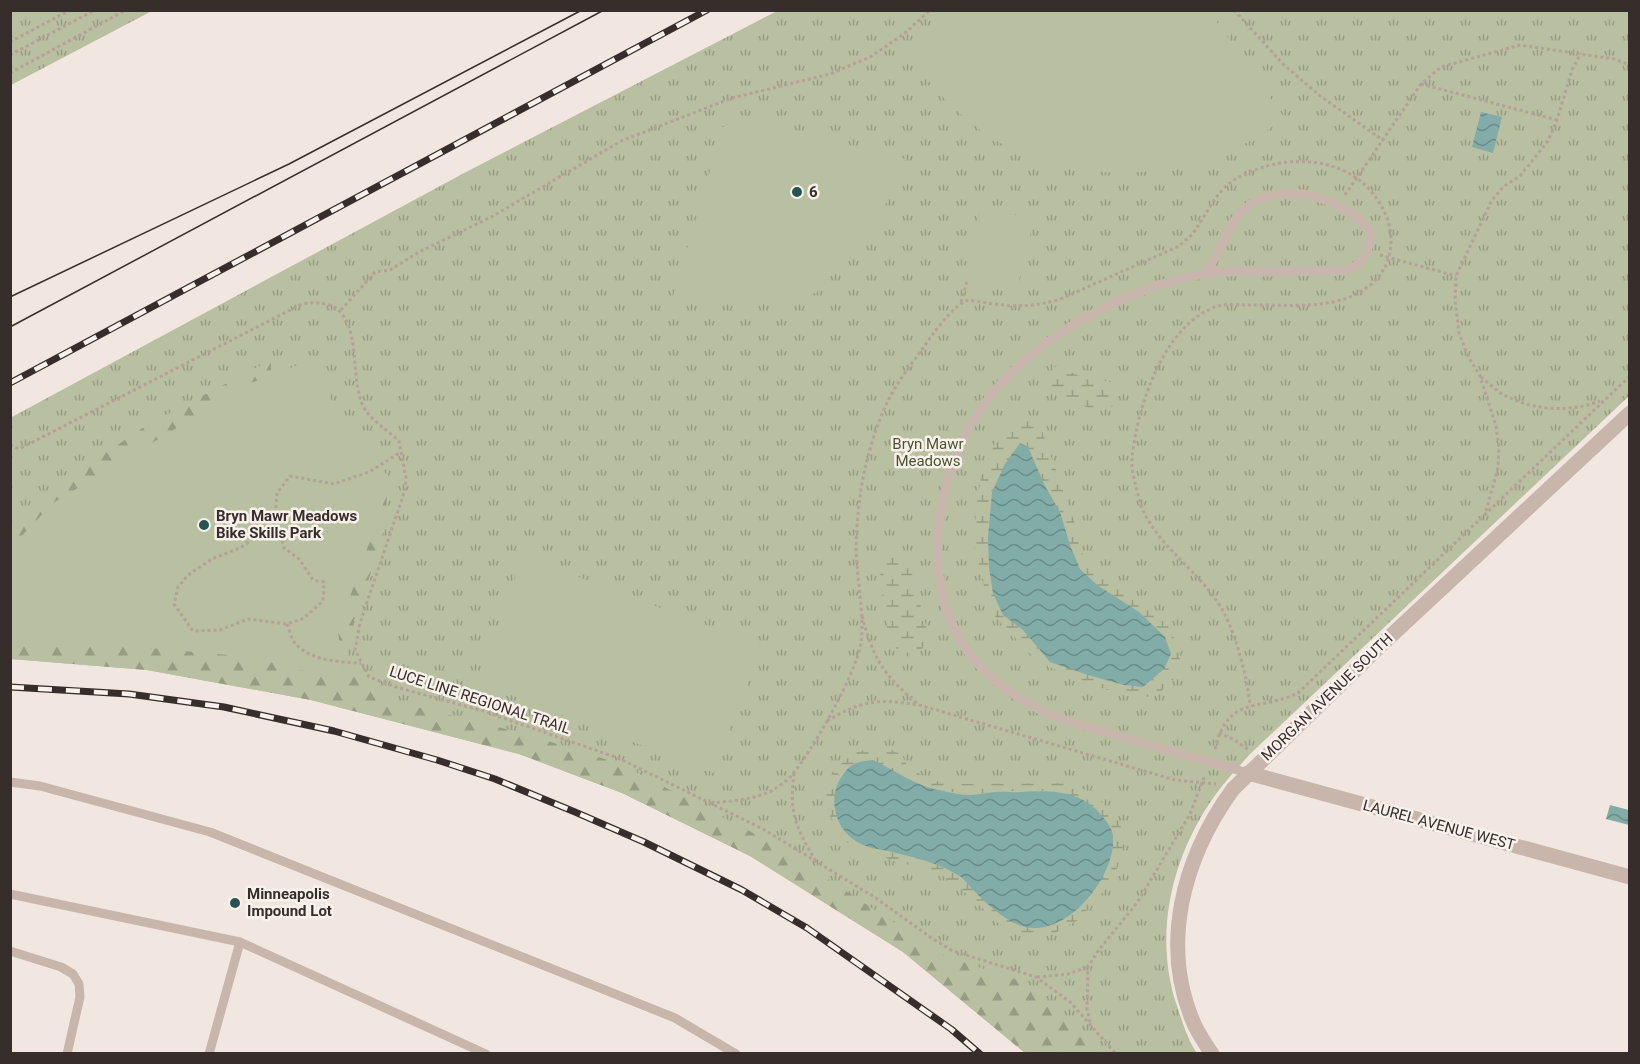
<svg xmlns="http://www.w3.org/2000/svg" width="1640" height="1064" viewBox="0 0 1640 1064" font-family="Roboto,sans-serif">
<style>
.grass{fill:url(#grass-tufts)}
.forest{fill:url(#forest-firs)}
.wetland{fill:url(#wetland-marsh);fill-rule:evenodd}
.garden{fill:#b9bfa1}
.water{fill:url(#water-waves)}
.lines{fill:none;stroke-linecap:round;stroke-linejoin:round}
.path{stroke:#b4a097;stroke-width:3;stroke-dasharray:3 3;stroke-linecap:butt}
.service{stroke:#c8b6ad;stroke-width:9}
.minor{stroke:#c8b6ad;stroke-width:15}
.tram{stroke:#372d2b;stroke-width:1.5}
.rail-casing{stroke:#372d2b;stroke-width:7}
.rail{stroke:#f9f2ec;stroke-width:4.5;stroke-dasharray:14;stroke-linecap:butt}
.poi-dot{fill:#245553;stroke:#f9f2ec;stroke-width:2}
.labels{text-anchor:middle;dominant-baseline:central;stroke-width:5;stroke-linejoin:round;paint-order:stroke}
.poi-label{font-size:15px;font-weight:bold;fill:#372d2b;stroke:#f9f2ec;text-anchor:start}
.park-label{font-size:15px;fill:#4b5431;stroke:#f9f2ec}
.street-label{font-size:15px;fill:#372d2b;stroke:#f9f2ec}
</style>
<defs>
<pattern id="grass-tufts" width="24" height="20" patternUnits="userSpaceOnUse" patternTransform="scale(1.5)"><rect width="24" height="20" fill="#b9bfa1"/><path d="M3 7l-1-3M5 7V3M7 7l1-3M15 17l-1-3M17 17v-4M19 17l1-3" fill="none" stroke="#979c83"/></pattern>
<pattern id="forest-firs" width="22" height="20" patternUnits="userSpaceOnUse" patternTransform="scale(1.5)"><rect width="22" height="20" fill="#b9bfa1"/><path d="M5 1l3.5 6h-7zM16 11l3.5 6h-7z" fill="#979c83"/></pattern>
<pattern id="wetland-marsh" width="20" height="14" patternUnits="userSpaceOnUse" patternTransform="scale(1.5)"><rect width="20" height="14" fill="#b9bfa1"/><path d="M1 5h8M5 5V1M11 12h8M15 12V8" fill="none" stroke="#979c83"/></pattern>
<pattern id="water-waves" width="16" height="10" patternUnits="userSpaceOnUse" patternTransform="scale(1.5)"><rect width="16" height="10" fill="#81aca8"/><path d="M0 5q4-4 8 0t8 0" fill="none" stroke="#6a8c89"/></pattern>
</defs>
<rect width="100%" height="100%" fill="#f1e7e0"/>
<!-- grass -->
<g class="grass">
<polygon points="11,10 152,10 152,11 11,85"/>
<path d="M 777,11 L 1629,11 L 1629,396 L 1249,755 C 1238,768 1226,780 1216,794 C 1173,853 1153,932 1176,1003 C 1182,1020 1187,1039 1197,1053 L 1025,1053 L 903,952 L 750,856 L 622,793 L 519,754 L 311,700 L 147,670 L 11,659 L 10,418 L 466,172 Z"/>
</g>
<!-- forest -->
<polygon class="forest" points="271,360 270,414 347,481 387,496 383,539 349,634 348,654 363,679 393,701 526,734 620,764 774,844 945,956 1024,982 1080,1027 1106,1053 1025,1053 903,952 750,856 622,793 519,754 311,700 147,670 11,659 10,518 147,425"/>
<!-- wetland -->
<g class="wetland">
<path d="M 1057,365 L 1079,376 L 1110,382 L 1112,392 L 1117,397 L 1112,407 L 1096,410 L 1078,404 L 1069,407 C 1057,391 1054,398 1049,375 Z"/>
<path d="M 1030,418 L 1041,428 L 1074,521 L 1081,552 L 1096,570 L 1145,603 L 1167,624 L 1179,648 L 1180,665 L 1172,682 L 1154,697 L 1126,696 L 1069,677 L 1035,659 L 990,611 L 974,544 L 976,510 L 981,477 L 997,438 L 1010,424 ZM 1045,486 L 1060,512 L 1070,545 L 1080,569 L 1097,585 L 1139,612 L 1165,637 L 1171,654 L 1163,669 L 1143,687 L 1124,685 L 1088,675 L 1050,662 L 1023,630 L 1003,615 L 993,592 L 988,537 L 991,522 Z"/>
<path d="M 895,555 L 909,563 L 929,636 C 923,650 916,660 900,655 L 888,633 L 880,581 L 881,565 L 887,558 Z"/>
<path d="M 889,748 L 902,755 L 907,765 L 927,779 L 950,784 L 1072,783 L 1095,795 L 1120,822 L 1123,845 L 1120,862 L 1108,886 L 1078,920 L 1053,934 L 1029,937 L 1000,925 L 972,898 L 942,875 L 859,850 L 842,839 L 828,811 L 824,794 L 833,771 L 856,751 ZM 896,771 L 923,787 L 969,795 L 999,791 L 1055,791 L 1025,927 C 999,917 983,896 962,878 C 945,863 901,853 878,850 Z"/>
</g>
<!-- garden -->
<g class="garden">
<path d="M 971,10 L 1209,11 L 1284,117 C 1276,123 1268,131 1259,136 C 1182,181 1076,187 997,141 C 961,119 934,90 909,56 Z"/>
<polygon points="1577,11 1629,11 1629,20"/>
<polygon points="739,118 905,159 877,223 816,293 746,302 673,296 723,127"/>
<polygon points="981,207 1034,219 1016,293 963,280"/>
<polygon points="306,362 345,420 373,453 391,482 338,630 344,684 330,678 251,657 92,643 37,645 11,642 11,547 53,503 198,415 235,389"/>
<polygon points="523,556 761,646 714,773 477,682"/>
</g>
<!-- water -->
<g class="water">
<polygon points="1481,112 1502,117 1493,153 1472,147"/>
<polygon points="1020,443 1028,447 1045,486 1060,512 1070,545 1080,569 1097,585 1139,612 1165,637 1171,654 1164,669 1143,687 1124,685 1088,675 1050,662 1023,630 1003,615 993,593 989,568 988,537 992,492 1005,464"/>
<path d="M 873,760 C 896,771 917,787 943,791 C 952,793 961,795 970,795 C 979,795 988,792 997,792 C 1005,791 1013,793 1020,792 C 1051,790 1082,790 1103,817 C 1107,822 1113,830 1113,837 C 1116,876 1068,937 1025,927 C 1008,923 988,905 976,893 C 971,888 966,881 961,877 C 942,864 914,857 892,852 C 882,849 871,849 861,844 C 837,833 827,802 840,779 C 850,763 856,762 873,760 Z"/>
<polygon points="1610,805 1629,810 1629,825 1606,819"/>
</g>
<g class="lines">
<!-- path -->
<g class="path">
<polyline points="1234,10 1283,64 1319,95 1384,141"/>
<polyline points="10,42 70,10"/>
<polyline points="10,55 95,10"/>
<polyline points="10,73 126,10"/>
<polyline points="1421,84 1557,120"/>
<polyline points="1345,195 1421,84 1441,67 1520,45 1614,59 1630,65"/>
<polyline points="1380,255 1456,276"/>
<polyline points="961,302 967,281"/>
<polyline points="341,310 375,272 390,270 419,252 493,216 621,141 732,98 830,74 870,57 904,34 930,10"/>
<path d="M 1481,377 C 1490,384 1498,393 1508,397 C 1537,411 1571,412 1600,401"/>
<path d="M 10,445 L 19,449 L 302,304 C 367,293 348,363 361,401 C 367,419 387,429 399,441 L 406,478 L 405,490 L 360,623 L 355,650 L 369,677 L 396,687 L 483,711 L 618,758 L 763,829 L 876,898 L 930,937 L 953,951 L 1036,977 L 1070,1002 L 1116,1054"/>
<polyline points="1486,511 1498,468 1499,447 1496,426 1480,376 1468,356 1459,333 1455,300 1456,276 1492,200 1503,187 1520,176 1548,141 1557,120 1572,70 1581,53"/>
<polygon points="265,530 281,533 284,548 299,559 313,580 324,582 323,601 304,618 287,624 248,619 220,630 193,631 174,604 178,587 188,575 212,559 240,548"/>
<polyline points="274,532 277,493 290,476 334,484 369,472 401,452"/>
<path d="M 862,616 C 873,659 885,677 919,705 L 1175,780 L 1216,784"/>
<path d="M 287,624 C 289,629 291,637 294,642 C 310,661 339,662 361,663"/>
<path d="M 827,721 C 861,701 877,698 917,705"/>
<polyline points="1219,733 1233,739 1249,750"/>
<path d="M 1215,749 C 1228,694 1259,712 1298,693 L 1630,376"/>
<path d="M 794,773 C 789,812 795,826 815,860"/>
<path d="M 711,803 C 731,801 754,800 773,790 C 779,786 787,781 791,776 C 813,750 855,676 861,643 C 864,620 859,590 857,566 C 855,544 857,519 860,497 C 863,470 875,426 888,401 C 897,382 911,365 923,348 C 933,334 953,304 969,300 C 1004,306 1028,310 1063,298 L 1179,246 C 1183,242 1189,238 1193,233 C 1207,215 1214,193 1234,180 C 1280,152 1351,153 1380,204 C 1387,215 1391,227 1391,240 C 1391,259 1384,274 1369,286 C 1336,312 1287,304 1247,305 C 1238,305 1227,303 1218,306 C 1164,323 1137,407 1132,459 C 1131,468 1134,478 1136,487 C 1138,493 1139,500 1141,506 C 1158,548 1203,573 1224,613 C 1236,635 1248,680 1250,706"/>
<polyline points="1037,977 1068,974 1088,967"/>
<polyline points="1090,1022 1087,1009 1088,967 1098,951 1137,903 1190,814 1205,775"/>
</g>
<!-- service -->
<g class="service">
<path d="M 1206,274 L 1238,215 L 1256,200 L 1277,194 L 1304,194 L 1332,202 L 1357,217 L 1368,227 L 1370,239 L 1366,255 L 1358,265 L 1347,270 C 1315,272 1283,272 1252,272 C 1238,272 1224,271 1211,273 C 1176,278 1140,290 1108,306 C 1060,330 1013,363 982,407 C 938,470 921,567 958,636 C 981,678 1024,705 1067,721 L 1248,773"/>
<polyline points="10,782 40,786 210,832 675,1018 736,1054"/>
<polyline points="10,894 240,942 486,1054"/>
<polyline points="10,951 61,967 73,974 79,984 80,997 67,1054"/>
<polyline points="209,1054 240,942"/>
</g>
<!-- minor -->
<g class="minor">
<polyline points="1248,773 1630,877"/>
<path d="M 1212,1054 C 1206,1045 1200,1036 1195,1026 C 1159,946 1183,858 1233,789 L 1381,645 L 1630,413"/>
</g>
<!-- tram -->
<g class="tram">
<polyline points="10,297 289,164 582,10"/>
<polyline points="10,327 604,10"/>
</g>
<defs>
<g id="rail">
<polyline points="10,383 707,10"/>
<polyline points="10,687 129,694 224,707 334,731 437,760 495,779 575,812 644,842 742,890 807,928 951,1029 980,1054"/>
</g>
</defs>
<!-- rail casing -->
<use href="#rail" class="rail-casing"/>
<!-- rail -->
<use href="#rail" class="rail"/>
</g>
<!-- markers -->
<g class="poi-dot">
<circle cx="797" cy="192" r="6"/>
<circle cx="204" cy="525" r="6"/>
<circle cx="235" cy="903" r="6"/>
</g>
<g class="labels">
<!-- poi labels -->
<g class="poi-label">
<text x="809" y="192">6</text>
<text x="216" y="516">Bryn Mawr Meadows<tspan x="216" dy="17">Bike Skills Park</tspan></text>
<text x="247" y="894">Minneapolis<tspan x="247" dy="17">Impound Lot</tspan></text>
</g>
<!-- park labels -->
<g class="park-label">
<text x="928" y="444">Bryn Mawr<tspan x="928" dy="17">Meadows</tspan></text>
</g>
<!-- street labels -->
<g class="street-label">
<text transform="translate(1327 697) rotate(-44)">MORGAN AVENUE SOUTH</text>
<text transform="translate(480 700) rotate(18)">LUCE LINE REGIONAL TRAIL</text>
<text transform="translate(1439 825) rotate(15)">LAUREL AVENUE WEST</text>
</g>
</g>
<!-- border -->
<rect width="1640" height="1064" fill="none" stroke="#372d2b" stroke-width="24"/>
</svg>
